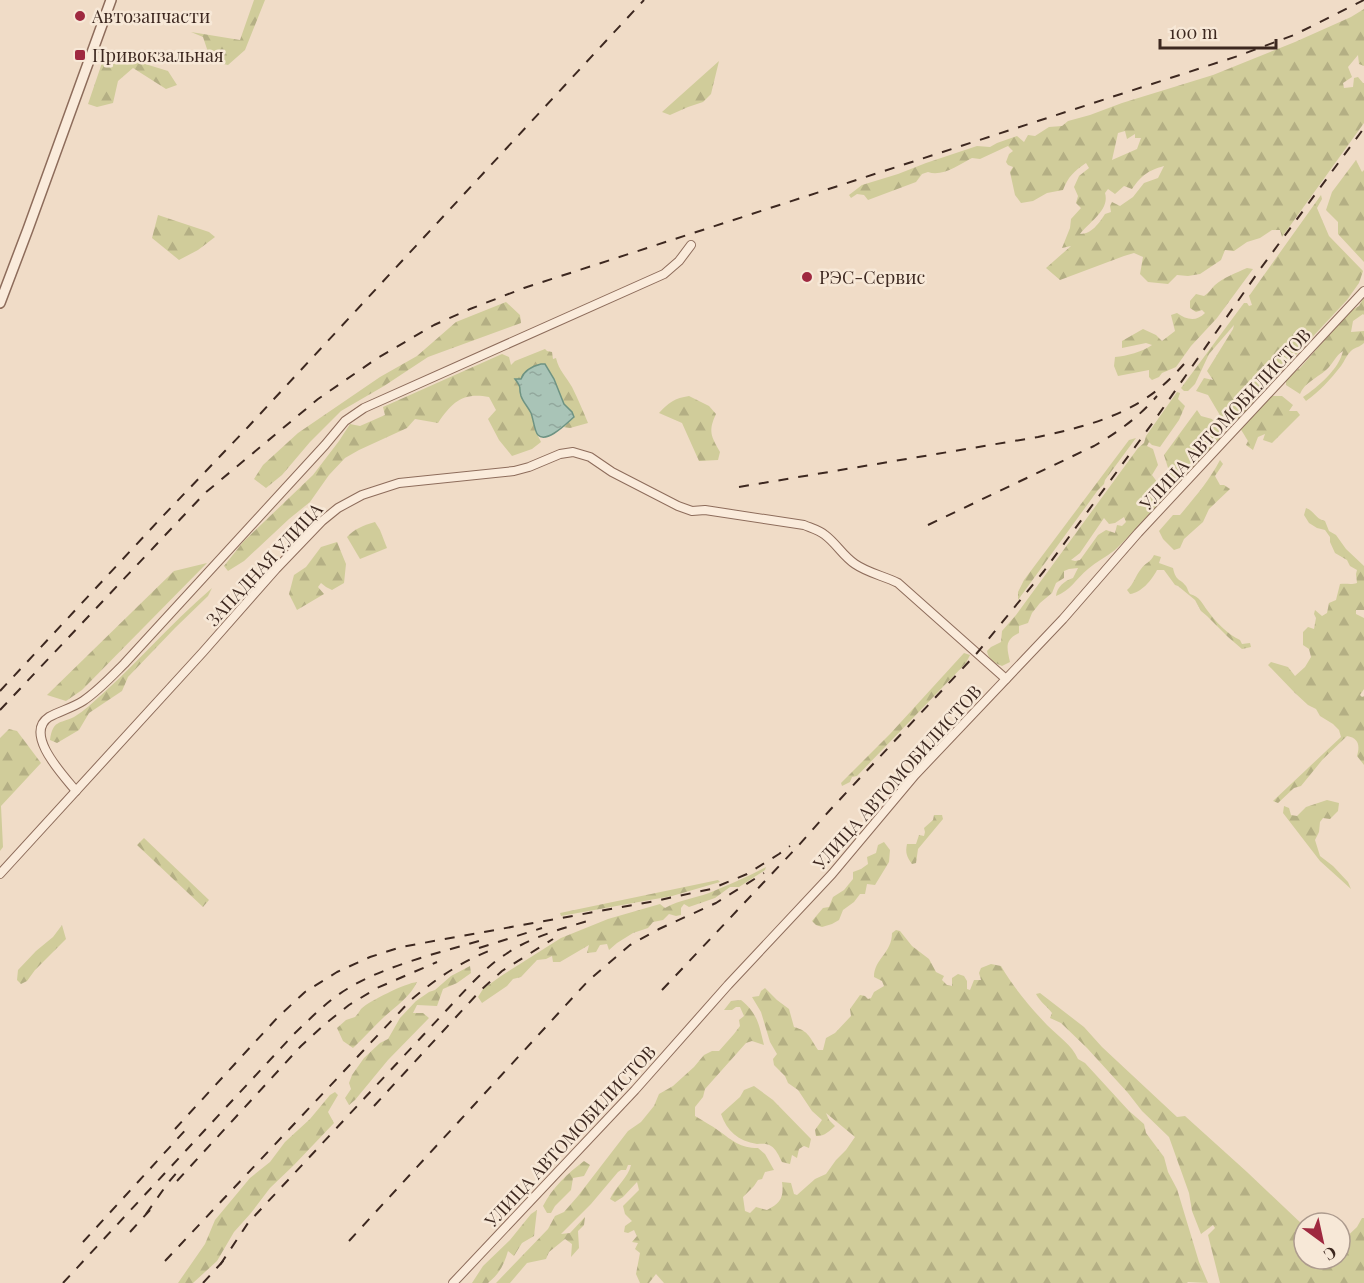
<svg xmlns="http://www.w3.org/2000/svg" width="1364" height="1283" viewBox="0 0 1364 1283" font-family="'Playfair Display',serif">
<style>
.forest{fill:url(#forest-firs);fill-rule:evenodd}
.water{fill:url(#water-ripples);stroke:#6e9383;stroke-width:1.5}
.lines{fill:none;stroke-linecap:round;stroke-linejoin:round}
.minor-casing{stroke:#8d6c5b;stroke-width:10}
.tertiary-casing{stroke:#8d6c5b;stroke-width:12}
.minor{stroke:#faebdb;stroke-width:8}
.tertiary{stroke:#faebdb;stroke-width:9}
.rail{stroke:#3d2820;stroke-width:2;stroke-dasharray:10 10;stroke-linecap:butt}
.poi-dot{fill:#9f2940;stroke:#f7e8d7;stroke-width:2}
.labels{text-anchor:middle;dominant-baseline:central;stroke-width:5;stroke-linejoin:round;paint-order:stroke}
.poi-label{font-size:18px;fill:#3d2820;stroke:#f7e8d7;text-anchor:start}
.street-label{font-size:18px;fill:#3d2820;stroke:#f7e8d7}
</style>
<defs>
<pattern id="forest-firs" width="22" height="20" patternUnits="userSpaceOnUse" patternTransform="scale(1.5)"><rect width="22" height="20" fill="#d0cc9a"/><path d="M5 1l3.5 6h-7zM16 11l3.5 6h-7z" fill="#b4af84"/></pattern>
<pattern id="water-ripples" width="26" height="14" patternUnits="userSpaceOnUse" patternTransform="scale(1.5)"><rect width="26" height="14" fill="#a9c4b7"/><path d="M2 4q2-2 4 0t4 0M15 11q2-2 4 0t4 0" fill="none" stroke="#92a89d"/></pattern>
</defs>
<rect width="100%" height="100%" fill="#f0dcc7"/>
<!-- forest -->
<g class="forest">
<polygon points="254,0 265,0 245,50 228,65 211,61 203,37 191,32 240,40"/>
<path d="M 1364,9 L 1364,66 L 1359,64 L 1358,55 L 1348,67 L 1352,77 L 1343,83 L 1344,88 L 1353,87 L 1354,78 L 1358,77 L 1363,83 L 1364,83 L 1364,123 L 1282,237 L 1280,230 L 1272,230 L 1260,238 L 1247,242 L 1234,251 L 1225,250 L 1221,260 L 1200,274 L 1188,276 L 1177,275 L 1168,284 L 1148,282 L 1140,274 L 1143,257 L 1134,253 L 1124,256 L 1060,280 L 1046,268 L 1071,246 L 1062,248 L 1070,228 L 1071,219 L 1081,208 L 1076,203 L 1078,196 L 1074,187 L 1079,176 L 1089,168 L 1086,163 C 1074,171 1068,177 1063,190 L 1047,193 L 1033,201 L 1021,203 L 1015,195 L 1010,172 L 1013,167 L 1008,165 L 1006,162 L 1009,154 L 1013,151 L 1008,146 L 980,159 L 972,158 C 959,165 942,177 928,172 L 922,174 L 916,182 L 868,200 L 864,195 L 857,194 L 851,198 L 849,195 L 862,185 L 898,174 L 926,163 L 977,146 L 990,147 L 997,143 L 1017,136 L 1024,142 L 1028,135 L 1035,136 L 1049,127 L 1062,126 L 1068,121 L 1090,115 L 1122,103 L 1213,75 L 1295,42 L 1351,17 ZM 1125,131 L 1127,139 L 1135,134 L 1135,138 L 1141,138 L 1137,149 L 1112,160 L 1118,133 ZM 1164,166 L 1158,178 L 1144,183 L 1133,197 L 1120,206 L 1112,202 L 1110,206 L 1111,212 L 1105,214 C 1099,223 1092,234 1080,234 C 1089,222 1110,210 1105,193 L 1108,189 L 1115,194 L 1124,186 L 1132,189 C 1142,175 1147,171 1164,166 Z"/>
<polygon points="130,56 142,63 168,71 177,85 166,89 133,68 118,81 113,103 97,107 88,104 104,57"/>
<polygon points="719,61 711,94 703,102 688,107 670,115 662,112"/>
<polygon points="1356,160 1362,172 1364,170 1364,262 1338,234 1338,222 1326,210 1332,192"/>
<polygon points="1321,195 1322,199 1317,208 1329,236 1363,271 1359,283 1347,300 1264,389 1240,418 1232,423 1221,417 1208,395 1196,391 1204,378 1213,380 1207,371 1233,329 1234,325 1209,354 1195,384 1188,391 1184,391 1181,388 1244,303 1247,303 1249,306 1252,305 1249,296"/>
<polygon points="158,215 209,232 215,237 198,250 179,260 152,238"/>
<path d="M 1247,268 L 1253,269 L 1217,318 L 1191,346 L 1176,367 L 1162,373 L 1159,377 L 1152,380 L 1149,377 L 1149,370 L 1118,376 L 1114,366 L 1115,357 C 1127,356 1142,352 1152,345 L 1146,343 L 1122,348 L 1122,341 L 1143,329 L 1156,335 L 1162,341 L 1175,331 L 1171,315 L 1177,313 C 1187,320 1196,322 1205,313 L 1202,310 L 1196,312 L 1190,308 L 1190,301 L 1196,294 L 1204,296 C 1209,293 1211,289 1215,285 C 1224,277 1236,273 1247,268 Z"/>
<path d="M 1364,297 L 1364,315 L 1363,314 L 1353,321 L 1351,332 L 1364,331 L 1364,343 C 1360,347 1356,347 1352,350 C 1347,354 1344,362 1341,366 C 1330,380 1320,391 1306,401 L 1303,397 C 1318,387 1339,369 1343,351 C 1335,356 1333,364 1326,370 C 1317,378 1304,383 1300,394 L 1286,385 L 1286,378 L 1300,368 L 1350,311 L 1359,306 Z"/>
<polygon points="506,302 520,315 521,323 428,357 384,386 341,411 310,442 282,475 266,488 254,479 263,465 298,433 380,377 417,356 456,322"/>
<path d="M 545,349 L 547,351 L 552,352 L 553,359 L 556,358 C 559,371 566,376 572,387 C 578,399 583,411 588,423 L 570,428 L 563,427 L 574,417 L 572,412 L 564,404 L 554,379 L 545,365 L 521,379 L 515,379 L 521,387 L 521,396 L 530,411 L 537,434 L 541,442 L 532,449 L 512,456 L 499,440 L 488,419 L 496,410 L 489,397 C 463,392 452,402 438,423 L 415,419 L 407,428 L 359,450 L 345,458 L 329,475 L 310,502 L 289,519 L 244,561 L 228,571 L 224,566 L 243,542 L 313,475 L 339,441 L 350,424 L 360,426 L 385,415 L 383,407 L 502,354 L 509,357 L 511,365 L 515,361 Z"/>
<path d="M 1177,392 L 1180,393 L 1178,399 L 1185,406 L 1179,420 L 1160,447 L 1152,445 L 1149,442 L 1147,446 L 1153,449 L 1158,465 L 1152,475 L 1160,486 L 1168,489 L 1165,499 C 1148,516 1132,534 1115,550 C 1106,557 1096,562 1088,569 C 1076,579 1070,591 1056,596 C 1057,587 1064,581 1073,578 L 1078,568 L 1069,569 L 1064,571 L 1064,578 L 1056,583 L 1052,593 L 1040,603 L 1032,613 L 1028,623 L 1019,626 L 1019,633 C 1004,640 1007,648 1010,662 L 1002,666 C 994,663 988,659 987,651 L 991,647 L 1001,642 L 1002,631 L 1016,615 L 1138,448 L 1144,443 L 1146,436 ZM 1124,517 L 1126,522 L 1122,526 L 1117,525 L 1115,533 L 1106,530 L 1098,535 L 1080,560 L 1075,561 L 1071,560 L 1080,553 L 1104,518 L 1109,524 L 1115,523 Z"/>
<path d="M 689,396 L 709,406 L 716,414 C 708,431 711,436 720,452 L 718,460 L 699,461 L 682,423 L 659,413 C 668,403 675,398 689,396 Z"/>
<polygon points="1271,396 1282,396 1293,405 1289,411 1297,411 1300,415 1272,443 1263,440 1265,434 1258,437 1253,450 1246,445 1248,441 1240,428"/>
<polygon points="1197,410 1201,416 1212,419 1221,432 1220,439 1180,484 1173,484 1164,455"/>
<polygon points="1136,438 1105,480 1104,484 1098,490 1018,600 1018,592 1024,580 1129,440"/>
<path d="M 1220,460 L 1223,464 L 1215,476 L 1220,485 L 1224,485 L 1230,489 L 1209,509 L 1203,522 L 1184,539 L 1180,548 L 1174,550 L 1163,539 L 1159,531 L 1173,515 L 1180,515 C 1195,497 1209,481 1220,460 Z"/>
<path d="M 1306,508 C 1315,511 1314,518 1325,521 L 1329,531 L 1336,535 L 1346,549 L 1364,566 L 1364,610 L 1356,610 L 1356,614 L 1364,618 L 1364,689 L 1360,695 L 1362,697 L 1364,696 L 1364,765 L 1357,756 C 1360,746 1359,738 1347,736 L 1323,759 L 1301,786 L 1294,788 L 1278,803 L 1273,801 L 1341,737 L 1339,730 L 1333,724 L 1320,716 L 1316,709 L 1308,705 L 1295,693 L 1268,665 L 1271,662 L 1288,667 L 1295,676 L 1305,667 L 1311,657 L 1309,649 L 1303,645 L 1303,632 L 1308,627 L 1314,629 L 1316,618 L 1314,614 L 1315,610 L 1322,616 L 1327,613 L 1329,603 L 1336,600 L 1340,584 C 1346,583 1351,585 1357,583 L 1356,574 L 1357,570 L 1350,566 L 1347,560 L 1335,553 L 1330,542 L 1330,537 L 1325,530 L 1317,528 L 1309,523 L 1304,515 Z"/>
<path d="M 375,522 L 380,530 L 387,548 L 360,559 L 347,537 C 354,529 364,525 375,522 Z"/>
<polygon points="337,542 346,564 344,583 332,590 326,587 321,583 318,587 324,594 297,610 289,594 294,575 306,567 321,547"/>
<path d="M 1154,555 L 1161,557 L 1159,563 L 1173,568 C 1176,582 1180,578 1186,586 C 1188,589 1188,592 1190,594 C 1200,597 1202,603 1207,610 C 1216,622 1227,634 1240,640 L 1242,644 L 1250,643 L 1251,647 L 1242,649 L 1228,637 L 1207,616 L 1201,611 L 1195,600 L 1178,586 L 1175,585 L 1164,570 L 1157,570 C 1152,580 1141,593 1130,594 L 1127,590 C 1134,584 1135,576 1141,569 C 1145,563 1151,562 1154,555 Z"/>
<polygon points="207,563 82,690 66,701 47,695 174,571"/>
<path d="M 212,588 L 208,596 L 175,628 L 128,677 L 122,691 L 89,713 L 79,730 L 57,743 L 50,740 C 53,720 59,724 74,717 C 79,714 84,710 89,706 C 132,669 169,625 212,588 Z"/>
<polygon points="964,653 970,655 966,663 857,776 852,777 850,782 842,786 841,783 890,734"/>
<polygon points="9,729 17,731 41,763 1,806 3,847 0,851 0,738"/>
<polygon points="1327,800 1339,803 1338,811 1330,819 1323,818 1320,822 1319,832 1315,840 1320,856 1333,866 1348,882 1351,889 1320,861 1283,813 1284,806 1289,808 1291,815 1297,816 1306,807"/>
<path d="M 934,815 L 942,815 L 943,819 L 918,849 L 916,863 L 912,864 C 907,857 905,853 907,844 L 916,844 L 919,835 L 924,836 L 925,832 L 924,828 L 933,820 Z"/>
<polygon points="144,838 209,900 203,907 137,845"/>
<polygon points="884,842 890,850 889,862 875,885 867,884 865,894 860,894 854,902 843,910 839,920 832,924 822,927 816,925 812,921 823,908 829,907 833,897 844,890 853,879 853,872 861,869 868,864 867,857 876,853 878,845"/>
<path d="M 766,867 L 765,870 L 739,887 L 730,887 L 715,898 L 689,907 L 684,904 L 681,908 L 681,915 L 676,916 L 669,914 L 663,920 L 653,922 L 648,928 L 633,933 L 617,943 L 609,950 L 607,944 L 600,945 L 596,952 L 587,953 L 589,945 L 560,962 L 553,962 L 552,956 L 546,959 L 537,960 L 521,977 L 513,979 L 507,986 L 482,1003 L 478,997 L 483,989 L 501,976 L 561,938 L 608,919 L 660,904 L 665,908 C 681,899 693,899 709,893 C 729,885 748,877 766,867 Z"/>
<polygon points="718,880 720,882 672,896 561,916 560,913"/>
<polygon points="62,925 66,939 35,970 27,981 21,984 17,980 18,970 36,951 53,937"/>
<path d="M 896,930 L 900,931 L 912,946 L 929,959 L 936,972 L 944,976 L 942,980 L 947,985 L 952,986 L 952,978 L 958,974 L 964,976 L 967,981 L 967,989 L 970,990 L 974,980 L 981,980 L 979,973 L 981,968 L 991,964 L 1001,966 C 1013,987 1030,1007 1047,1025 C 1058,1036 1072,1045 1078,1059 L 1085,1063 L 1129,1111 L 1144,1124 L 1146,1133 L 1164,1157 L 1168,1172 L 1177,1189 L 1199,1262 L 1208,1283 L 1188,1282 L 1187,1283 L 664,1283 L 656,1274 L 649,1283 L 640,1283 L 636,1274 L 640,1253 L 635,1249 L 638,1243 L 632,1242 L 637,1236 L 634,1230 L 628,1233 L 624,1232 L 625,1226 L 632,1221 L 625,1214 L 623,1206 L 639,1190 L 637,1182 L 623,1197 L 615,1202 L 610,1199 C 616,1186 628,1178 631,1165 L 628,1165 L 626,1170 L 621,1170 L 618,1172 L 591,1204 L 561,1234 L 570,1233 L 585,1217 L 584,1225 L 578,1231 L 579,1248 L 571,1257 L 572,1244 L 565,1239 L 549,1252 L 546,1259 L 527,1263 L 510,1283 L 496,1283 L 548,1229 L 555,1216 L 564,1212 L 578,1196 L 628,1131 L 641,1122 L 654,1106 L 659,1094 L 673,1086 L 694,1067 L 704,1055 L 712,1051 L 719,1051 L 734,1034 L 740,1026 L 739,1020 L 744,1016 L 740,1007 L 736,1007 L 732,1010 L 724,1010 L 731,1001 L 741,1000 C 758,1014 759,1025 764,1045 L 752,1041 L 746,1043 L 705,1089 L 703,1097 L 695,1107 L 695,1116 C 703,1121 711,1125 719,1131 C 733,1141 740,1148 758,1148 L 765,1154 L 774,1170 L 765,1172 L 762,1179 L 758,1180 L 754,1186 L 743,1197 L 745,1211 L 750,1213 L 756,1207 L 767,1210 C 781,1203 784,1197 782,1182 L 791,1183 L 794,1194 L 797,1195 L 815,1179 L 826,1174 L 836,1160 L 846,1150 L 855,1137 L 826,1113 L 829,1120 L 835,1126 C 830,1131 823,1137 816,1136 L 815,1130 L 822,1120 L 812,1111 L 798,1090 L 788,1083 L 785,1076 L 774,1065 L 773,1059 L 777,1054 L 770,1042 L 761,1012 L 752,997 L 759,996 L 761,991 L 765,988 L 777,1000 L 789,1009 L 794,1027 C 809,1031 810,1038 818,1050 L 823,1050 L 826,1038 L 835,1033 L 851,1016 L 850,1009 L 860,995 L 865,996 L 868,999 L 871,998 L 874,992 L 884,986 L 882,981 L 874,977 C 874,959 892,953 892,933 Z"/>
<polygon points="470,966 471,973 457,983 443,989 437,1006 417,1005 413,1013 423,1013 429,1018 388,1060 355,1100 349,1105 345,1098 351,1089 349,1083 352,1075 364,1058 380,1043 388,1039 400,1018 416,1001 429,992 435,990 451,976"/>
<path d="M 417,982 C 411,996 395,1007 384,1017 C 373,1027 364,1038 353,1048 L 343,1041 L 337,1028 L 346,1020 L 355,1017 C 357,1015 359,1012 361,1009 C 369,1001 406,983 417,982 Z"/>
<path d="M 1040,993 L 1084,1027 L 1102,1047 L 1177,1117 L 1185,1116 L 1247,1172 L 1304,1226 L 1304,1259 L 1340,1259 L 1340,1243 L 1357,1227 L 1362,1218 L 1364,1218 L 1364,1283 L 1220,1283 L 1208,1235 L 1215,1228 L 1213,1225 L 1201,1234 L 1192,1211 L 1189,1193 L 1169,1137 L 1142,1111 L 1128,1093 L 1087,1048 L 1061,1023 L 1050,1018 L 1052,1013 C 1047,1006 1040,1002 1036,994 Z"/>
<path d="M 754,1086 L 773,1100 L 811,1139 L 809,1148 L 804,1146 L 799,1149 L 797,1158 L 792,1155 L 790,1164 L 782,1162 C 779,1156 776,1149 771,1146 C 766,1143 762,1144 757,1144 C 738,1141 727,1131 721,1114 L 740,1097 L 744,1090 Z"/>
<polygon points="335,1092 338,1095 328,1112 334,1123 294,1165 270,1188 251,1213 234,1232 217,1261 193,1283 178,1283 205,1244 215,1220 250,1178 270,1162 285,1142 310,1119 330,1095"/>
<path d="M 584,1161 L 590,1165 L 584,1176 L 573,1178 L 571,1190 L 555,1206 L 551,1213 L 547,1213 L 543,1206 C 552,1188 568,1173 584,1161 Z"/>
<path d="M 537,1210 L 534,1236 L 522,1243 L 514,1256 L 508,1251 C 504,1265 499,1274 488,1283 L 472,1283 L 483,1266 L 510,1240 L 531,1214 Z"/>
</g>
<!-- water -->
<path class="water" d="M 541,364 L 545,364 L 554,379 L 564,404 L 572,412 L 574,417 C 568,422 547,444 538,435 C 535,433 533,418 531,413 C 528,407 523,402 521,396 C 518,386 523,390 515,379 L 521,379 C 524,370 533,366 541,364 Z"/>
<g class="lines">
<defs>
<g id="minor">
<path d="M 76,791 C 64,776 23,734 49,717 C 60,711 72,708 83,701 C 98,691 111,677 124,664 L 325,445 L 345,421 L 364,408 L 664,274 L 679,261 L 691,245"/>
<path d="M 0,874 L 203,652 L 276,569 L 322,521 L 338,508 L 362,495 L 399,483 L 514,471 L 529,467 L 560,454 L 573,452 L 590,457 L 612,472 L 678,506 L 692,511 L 705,510 L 804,525 C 811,528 819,530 825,535 C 836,543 843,556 855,564 C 868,573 884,576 898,583 L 1006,679"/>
<polyline points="453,1283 635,1090 728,985 832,874 915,775 1063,619 1138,533 1364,291"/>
</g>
<polyline id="tertiary" points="0,303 28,229 111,0"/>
</defs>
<!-- minor casing -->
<use href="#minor" class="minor-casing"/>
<!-- tertiary casing -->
<use href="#tertiary" class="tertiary-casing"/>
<!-- minor -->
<use href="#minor" class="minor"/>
<!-- tertiary -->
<use href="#tertiary" class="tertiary"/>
<!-- rail -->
<g class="rail">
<path d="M 739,487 L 1038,437 C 1083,427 1125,417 1161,387 C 1169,380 1177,372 1184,364"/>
<path d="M 928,525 L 1094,446 C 1118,432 1139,417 1157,396"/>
<polyline points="0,691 162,517 248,427 644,0"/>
<polyline points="0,710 205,493 318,399 376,359 434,325 470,309 524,288 1238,56 1294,35 1364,0"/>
<polyline points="479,948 542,928"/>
<polyline points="662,990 799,845 830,810 977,653 1044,571 1154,421 1261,268 1364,128"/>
<polyline points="374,1106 480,991 502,971 553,939"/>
<polyline points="175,1129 278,1017 305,992 337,972 370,957 401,947 655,901 711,889 747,874 779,854 790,846"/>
<polyline points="177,1181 301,1046 325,1024 349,1005 377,988 437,962"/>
<polyline points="146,1214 168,1183 178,1171"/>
<polyline points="130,1232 150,1210"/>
<polyline points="349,1241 588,981 630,945 659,929 716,903 764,873"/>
<polyline points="83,1242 190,1125"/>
<path d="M 165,1261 L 411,1000 C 437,978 459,963 491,950"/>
<path d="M 220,1265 L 248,1223 L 470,985 C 481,974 493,962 506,954 C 532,936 565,928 594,919"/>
<path d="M 63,1283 L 294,1034 C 311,1018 327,1001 347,989 C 386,965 442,952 486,939"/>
<polyline points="203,1283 225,1259"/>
</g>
</g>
<!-- markers -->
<g class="poi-dot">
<circle cx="80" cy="16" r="6"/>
<rect x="74" y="49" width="12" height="12" rx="3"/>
<circle cx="807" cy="277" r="6"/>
</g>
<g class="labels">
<!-- poi labels -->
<g class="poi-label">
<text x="92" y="16">Автозапчасти</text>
<text x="92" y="55">Привокзальная</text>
<text x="819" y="277">РЭС-Сервис</text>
</g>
<!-- street labels -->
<g class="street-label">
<text transform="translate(1225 419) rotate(-47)">УЛИЦА АВТОМОБИЛИСТОВ</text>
<text transform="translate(264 564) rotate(-47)">ЗАПАДНАЯ УЛИЦА</text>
<text transform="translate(897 777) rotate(-48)">УЛИЦА АВТОМОБИЛИСТОВ</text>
<text transform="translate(570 1136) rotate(-47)">УЛИЦА АВТОМОБИЛИСТОВ</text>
</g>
</g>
<!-- north arrow -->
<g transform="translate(1322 1241) rotate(147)"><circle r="28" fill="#f7e8d7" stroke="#ad9b8e" stroke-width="1.5"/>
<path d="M0-4.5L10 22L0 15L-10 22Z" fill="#9f2940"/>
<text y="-9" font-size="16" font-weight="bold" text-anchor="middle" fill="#3d2820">С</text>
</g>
<!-- scale -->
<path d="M1160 39v9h116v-9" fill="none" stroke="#3d2820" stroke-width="3"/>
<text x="1169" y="39" font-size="18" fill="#3d2820" stroke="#f7e8d7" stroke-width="4.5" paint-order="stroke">100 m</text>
</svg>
